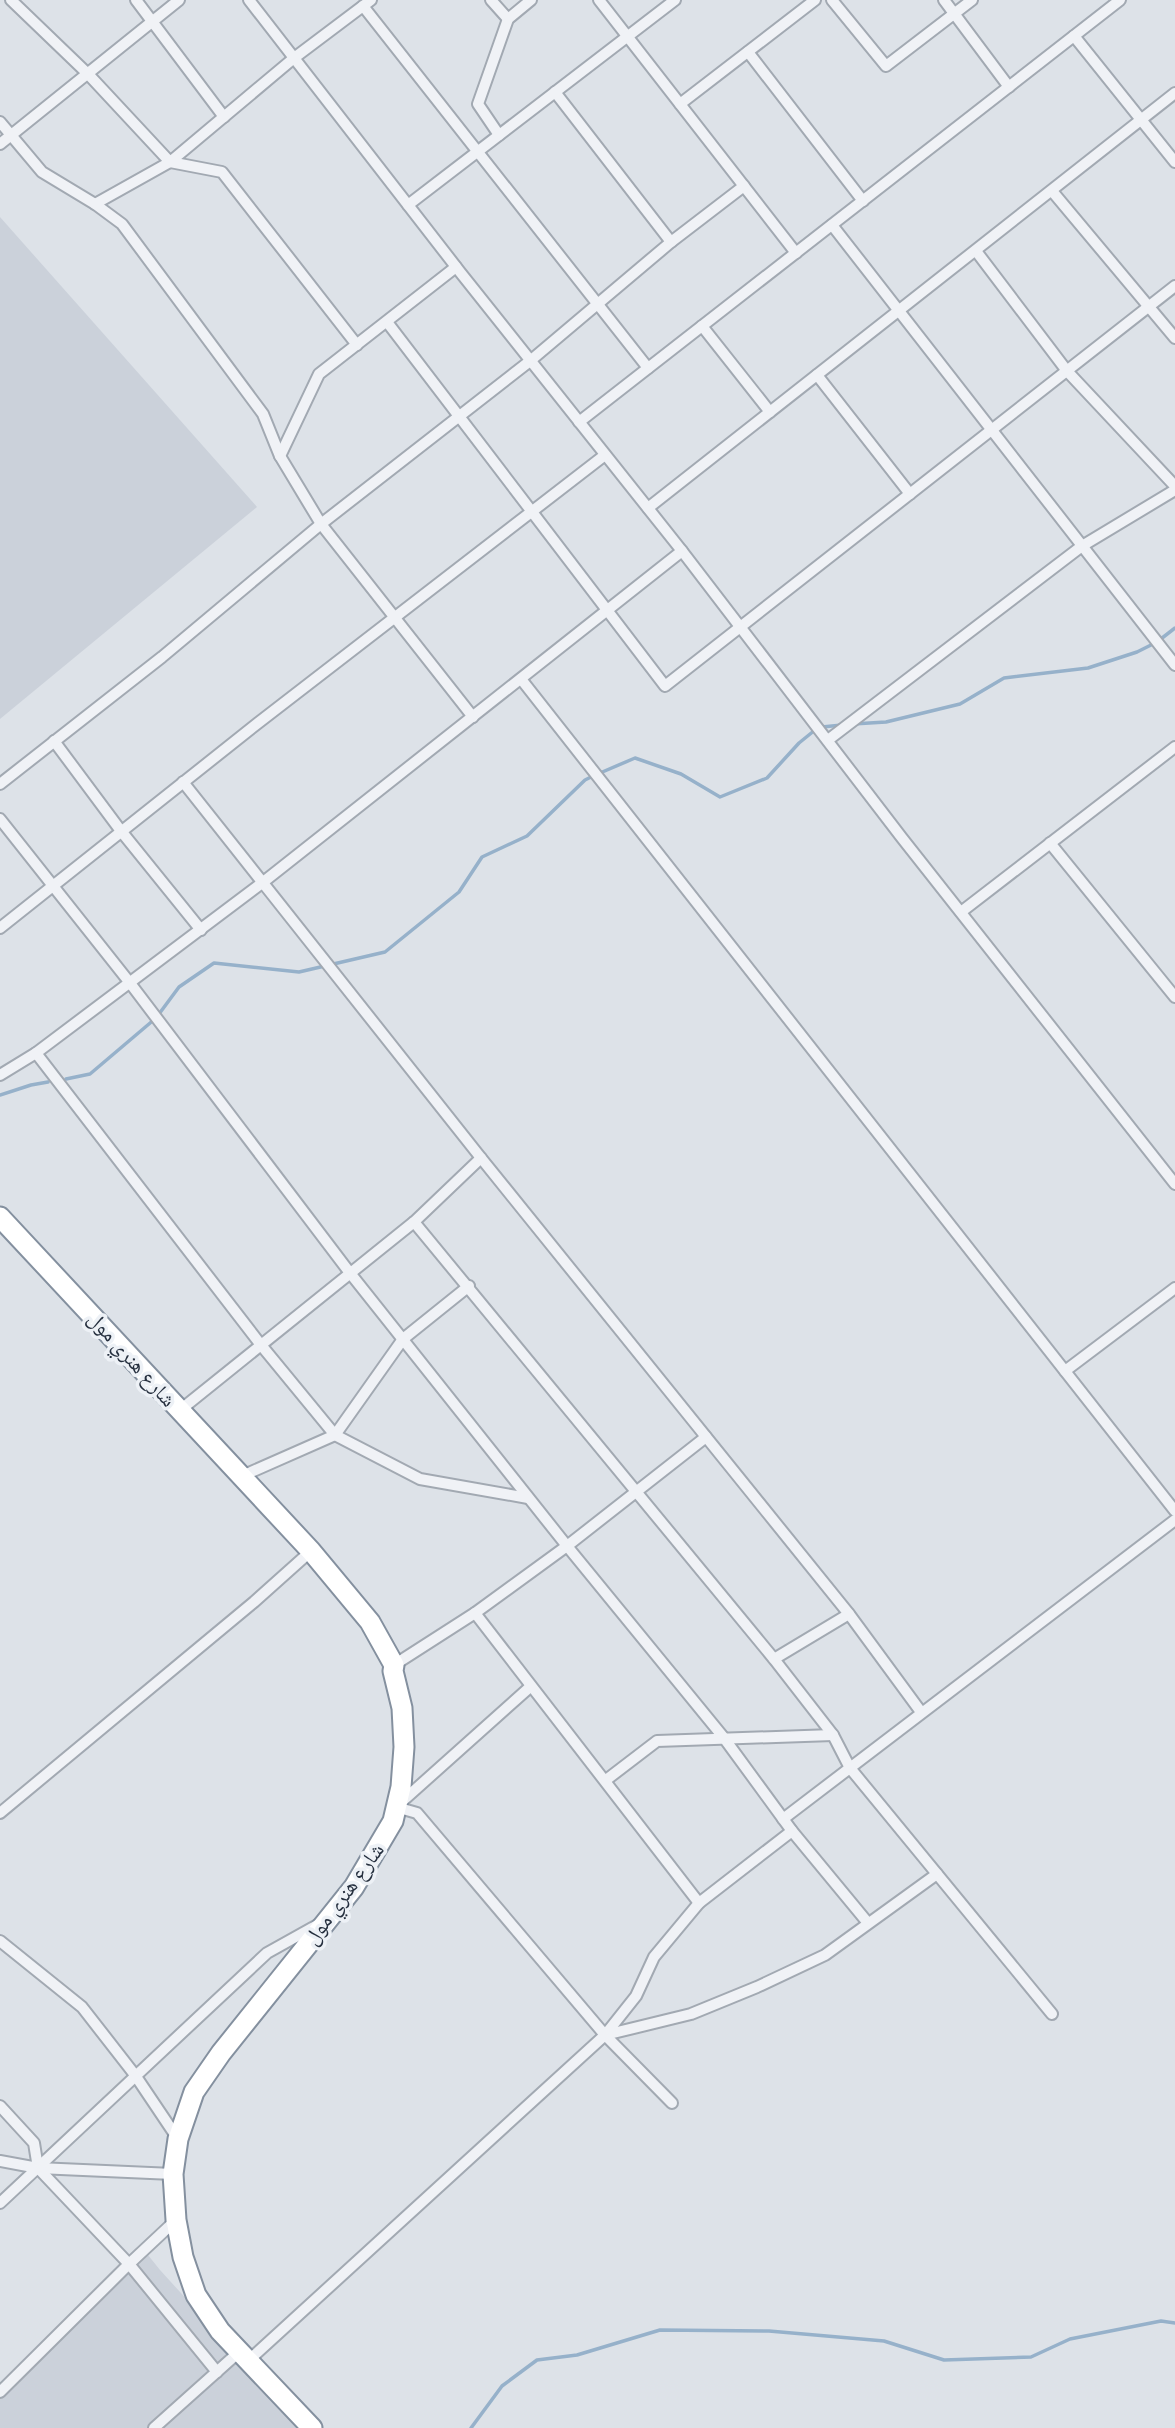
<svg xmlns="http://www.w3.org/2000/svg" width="1175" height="2428" viewBox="0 0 1175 2428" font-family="'Roboto Condensed','Noto Naskh Arabic',sans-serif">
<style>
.built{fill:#cbd1da}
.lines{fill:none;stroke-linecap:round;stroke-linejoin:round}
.stream{stroke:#96b1ca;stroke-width:3.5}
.street-casing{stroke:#a2a9b2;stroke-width:14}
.highway-casing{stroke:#84909f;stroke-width:23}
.street{stroke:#f0f2f6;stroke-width:10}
.highway{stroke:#fff;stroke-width:19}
.labels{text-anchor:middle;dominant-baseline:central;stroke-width:7;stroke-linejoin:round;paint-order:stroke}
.street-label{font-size:21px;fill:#26303f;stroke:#edf1f6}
</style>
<rect width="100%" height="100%" fill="#dde2e8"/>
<!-- built -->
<g class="built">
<polygon points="0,217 257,507 0,719"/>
<polygon points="148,2255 160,2270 304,2428 0,2428 0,2399"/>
</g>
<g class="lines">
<!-- stream -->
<g class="stream">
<polyline points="853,724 886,722 960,704 1004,678 1088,668 1137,652 1157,642 1175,628"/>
<polyline points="822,727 842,725"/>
<polyline points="600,773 635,758 681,774 720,797 767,778 799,743 815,730"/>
<polyline points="66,1079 90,1074 156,1018 179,987 214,963 299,972 385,952 459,892 482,857 527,836 585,780 593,776"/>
<polyline points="0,1095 31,1085 48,1082"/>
<polyline points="471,2428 502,2386 537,2360 577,2355 660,2330 769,2331 884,2341 944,2360 1031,2357 1070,2339 1161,2321 1175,2323"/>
</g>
<defs>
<g id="street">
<polyline points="11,0 88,74 170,162 222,172 357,345"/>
<polyline points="136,0 224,117"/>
<polyline points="249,0 460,272 682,551 902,838 1175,1184"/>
<polyline points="491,0 508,19"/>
<polyline points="599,0 796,253"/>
<polyline points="832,0 886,66 972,0"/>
<polyline points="944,0 1009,87"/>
<polyline points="363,6 648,368"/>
<polyline points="1074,36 1175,162"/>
<polyline points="748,52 863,201"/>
<polyline points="555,92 671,242"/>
<polyline points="680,104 815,0"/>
<polyline points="0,122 42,172 95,204 122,224 263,414 280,456 321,524 473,717"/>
<polyline points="499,135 478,104 508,19 531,0"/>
<polyline points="0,144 179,0"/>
<polyline points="1052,191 1175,338"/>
<polyline points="95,204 170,162 294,58 371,0"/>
<polyline points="408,205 675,0"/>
<polyline points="832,225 1175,665"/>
<polyline points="976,251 1067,371 1175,486"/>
<polyline points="387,322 665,686 1175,286"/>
<polyline points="702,326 770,412"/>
<polyline points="817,375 910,494"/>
<polyline points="579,422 1120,0"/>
<polyline points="280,456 319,374 456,267"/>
<polyline points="648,508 1175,93"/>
<polyline points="521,679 1175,1511"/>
<polyline points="828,740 1082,546 1175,490"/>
<polyline points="54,741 121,831 201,930"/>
<polyline points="183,782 481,1158 849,1614 921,1712"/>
<polyline points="0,784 162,657 321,524 530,361 671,242 744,186"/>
<polyline points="0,819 130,983 350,1273 567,1546 724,1738 792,1831 868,1923"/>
<polyline points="1050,843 1175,997"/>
<polyline points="961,912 1175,747"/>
<polyline points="0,928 258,723 605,455"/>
<polyline points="36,1053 261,1345 335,1435 420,1479 528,1498"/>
<polyline points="0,1075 36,1053 262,883 682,551"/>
<polyline points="414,1222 774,1659 833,1735 850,1768 1052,2014"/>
<polyline points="1065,1371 1175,1288"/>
<polyline points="179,1411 414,1222 481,1158"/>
<polyline points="242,1476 335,1435 403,1339 469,1286"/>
<polyline points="475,1613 699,1903"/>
<polyline points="774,1659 849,1614"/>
<polyline points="394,1665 475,1613 567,1546 706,1437"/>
<polyline points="606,1780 657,1741 833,1735"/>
<polyline points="398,1805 530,1687"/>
<polyline points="396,1807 417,1813 605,2035 672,2103"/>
<polyline points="0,1813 254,1602 311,1551"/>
<polyline points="783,1819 1175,1520"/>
<polyline points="0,1941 82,2007 135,2075 178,2139"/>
<polyline points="605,2035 691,2014 757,1987 825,1955 937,1874"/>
<polyline points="0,2106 34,2143 38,2168 173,2174"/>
<polyline points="0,2161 38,2168 129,2264 217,2372"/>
<polyline points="0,2203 267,1953 319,1924"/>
<polyline points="248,2361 605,2035 636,1996 654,1957 699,1903 792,1831"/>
<polyline points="0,2392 129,2264 176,2220"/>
<polyline points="154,2428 239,2352"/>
</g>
<polyline id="highway" points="0,1217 311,1551 370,1622 394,1665 393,1671 402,1708 404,1747 401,1787 393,1821 354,1887 221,2053 194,2092 178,2139 173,2174 176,2220 183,2257 196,2295 220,2331 312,2428"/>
</defs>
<!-- street casing -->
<use href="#street" class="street-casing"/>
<!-- highway casing -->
<use href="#highway" class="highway-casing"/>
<!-- street -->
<use href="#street" class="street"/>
<!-- highway -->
<use href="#highway" class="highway"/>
</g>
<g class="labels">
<!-- street labels -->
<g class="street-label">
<text transform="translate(132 1359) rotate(48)">شارع هنري مول</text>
<text transform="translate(344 1894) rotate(-54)">شارع هنري مول</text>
</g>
</g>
</svg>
